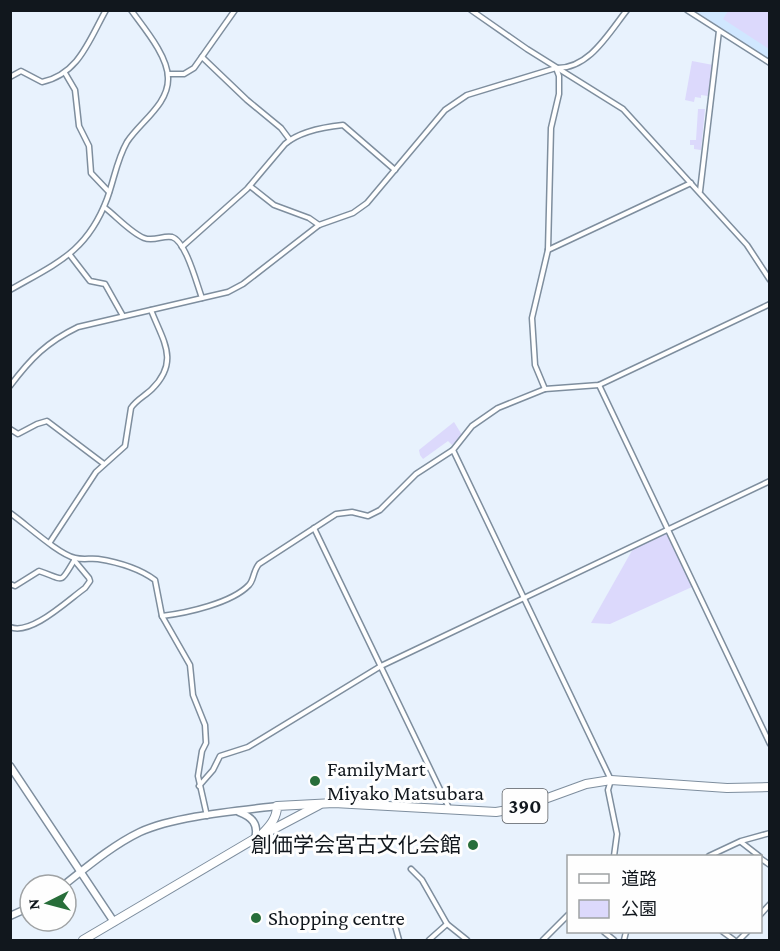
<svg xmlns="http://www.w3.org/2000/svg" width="780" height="951" viewBox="0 0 780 951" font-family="'Crimson Pro','Noto Sans JP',serif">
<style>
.built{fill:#d0e7ff}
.green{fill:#dcd9fc}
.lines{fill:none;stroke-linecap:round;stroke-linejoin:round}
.street-casing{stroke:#7e8e9e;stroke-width:7}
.secondary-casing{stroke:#7e8e9e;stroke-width:9}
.highway-casing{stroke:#7e8e9e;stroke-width:10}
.street{stroke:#fff;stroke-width:4}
.secondary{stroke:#fff;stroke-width:6}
.highway{stroke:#fff;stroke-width:8}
.poi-dot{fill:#286e3a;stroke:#fefefe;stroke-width:2}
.labels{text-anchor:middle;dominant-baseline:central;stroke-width:6;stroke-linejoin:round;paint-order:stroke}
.shield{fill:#fefefe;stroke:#585c60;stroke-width:1.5}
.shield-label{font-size:20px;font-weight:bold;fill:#11171d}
.poi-label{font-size:21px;fill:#11171d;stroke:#fefefe;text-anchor:start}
</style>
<rect width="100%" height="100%" fill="#e8f2fd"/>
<!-- built -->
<polygon class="built" points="692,11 769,11 769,60"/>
<!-- green -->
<g class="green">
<polygon points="728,11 769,11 769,49 723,19"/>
<polygon points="692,61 713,65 708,96 701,95 701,98 695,97 694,102 685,100"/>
<polygon points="698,109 705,109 701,150 694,149 694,145 690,145 690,140 696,140"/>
<polygon points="454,422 462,435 452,445 448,441 423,459 420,455 419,450"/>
<polygon points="666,531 692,587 610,624 591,623 634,547"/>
</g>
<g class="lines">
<defs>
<g id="street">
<polyline points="471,10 527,49 623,109 747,245 770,280"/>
<polyline points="687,10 770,63"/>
<polyline points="202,57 247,100 281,128 290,140"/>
<polyline points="65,73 75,90 79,126 89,146 91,173 109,192"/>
<polyline points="168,74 184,74 194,68 235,10"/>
<path d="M 10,77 L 21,71 L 42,82 C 79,74 89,40 106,10"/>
<polyline points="250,186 274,205 309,218 319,225"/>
<polyline points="700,191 719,31"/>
<path d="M 104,207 C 116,216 131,233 144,238 C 154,242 163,235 172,237 C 186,241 197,285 202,298"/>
<path d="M 182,247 L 247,189 L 285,144 C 300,131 324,127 343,125 L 395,170"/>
<polyline points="548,250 691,183"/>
<polyline points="70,255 90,281 105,284 123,316"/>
<path d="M 10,290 C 57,263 87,252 107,199 C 114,180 117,159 127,142 C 140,122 169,104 168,78 C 168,56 144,28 131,10"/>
<polyline points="599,385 770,744"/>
<path d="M 10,386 C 31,358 47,342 78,327 L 228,292 L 243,284 L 319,225 L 353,213 L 367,203 L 445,110 L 467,95 L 556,68 C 589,69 608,34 627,10"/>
<polyline points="545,389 535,365 532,318 548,250 551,128 559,94 559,76 556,68"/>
<polyline points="10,429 18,434 37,424 47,421 104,464"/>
<polyline points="453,450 611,780 608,790 617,834 614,856"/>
<path d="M 10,513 C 26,524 58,554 75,558 C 83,560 91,558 98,559 C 117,562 140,569 155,580 L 162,616 L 190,665 L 193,695 L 205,725 L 206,743 L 202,751 L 198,776 L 207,816"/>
<polyline points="314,528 449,808"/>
<path d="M 50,542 L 96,472 L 125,446 L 131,408 C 136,400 145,396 152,389 C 180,361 163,341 151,310"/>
<path d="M 10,584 L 15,586 L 39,571 C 66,580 59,585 75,559"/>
<path d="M 162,616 C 187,613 232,603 249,585 C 254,580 253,571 259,564 L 336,514 L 352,512 L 368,516 L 380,510 L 416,474 L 453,450 L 472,426 L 498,408 L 545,389 L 599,385 L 770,304"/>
<path d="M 10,627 C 31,636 68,600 85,588 L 90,581 L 89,578 L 74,560"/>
<polyline points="199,786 213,770 220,756 248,747 381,666 770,481"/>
<polyline points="741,842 759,856"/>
<polyline points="709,856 741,841 770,833"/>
<polyline points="760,858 770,865"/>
<polyline points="411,869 422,880 447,924"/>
<polyline points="760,915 770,904"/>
<polyline points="394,922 399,940"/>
<polyline points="604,932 614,940"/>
<polyline points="723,932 734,940"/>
<polyline points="429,940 447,924 467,940"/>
<polyline points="543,940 568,915"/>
<polyline points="624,940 626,932"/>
<polyline points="739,940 747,932"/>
</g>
<g id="secondary">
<polyline points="10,766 114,922"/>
<path d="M 239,812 C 252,817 259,824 255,839"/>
<path d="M 64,885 C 88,866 113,845 140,832 C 175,816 237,811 277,806"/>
<polyline points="10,916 30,907"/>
</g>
<g id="highway">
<polyline points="266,833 319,805"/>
<path d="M 83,940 L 261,835 C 270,826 277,818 277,806 L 334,803 L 496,812 L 520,808 L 586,784 L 611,780 L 727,788 L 770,787"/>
</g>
</defs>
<!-- street casing -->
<use href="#street" class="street-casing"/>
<!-- secondary casing -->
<use href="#secondary" class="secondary-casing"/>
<!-- highway casing -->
<use href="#highway" class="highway-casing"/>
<!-- street -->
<use href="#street" class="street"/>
<!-- secondary -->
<use href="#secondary" class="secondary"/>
<!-- highway -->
<use href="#highway" class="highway"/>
</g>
<!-- markers -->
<g class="poi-dot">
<circle cx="315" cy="781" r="6"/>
<circle cx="473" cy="845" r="6"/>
<circle cx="256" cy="918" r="6"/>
</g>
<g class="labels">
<!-- shield labels -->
<rect class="shield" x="502.5" y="789" width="45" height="34" rx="4.5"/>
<g class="shield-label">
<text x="525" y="806">390</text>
</g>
<!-- poi labels -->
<g class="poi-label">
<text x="327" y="769">FamilyMart<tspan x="327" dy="24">Miyako Matsubara</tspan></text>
<text x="461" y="845" text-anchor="end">創価学会宮古文化会館</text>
<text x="268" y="918">Shopping centre</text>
</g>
</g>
<!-- border -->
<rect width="780" height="951" fill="none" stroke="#11171d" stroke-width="24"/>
<!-- legend -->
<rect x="567" y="855" width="195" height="78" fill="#fefefe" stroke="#9fa2a4" stroke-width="1.5"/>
<rect x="579" y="874" width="30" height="9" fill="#ffffff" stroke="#9fa2a4" stroke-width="1.5"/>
<text x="621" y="885" font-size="18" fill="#11171d">道路</text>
<rect x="579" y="900" width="30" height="18" fill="#dcd9fc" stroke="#9fa2a4" stroke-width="1.5"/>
<text x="621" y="915" font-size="18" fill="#11171d">公園</text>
<!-- north arrow -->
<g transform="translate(48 903) rotate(264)"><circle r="28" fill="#fefefe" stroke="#9fa2a4" stroke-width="1.5"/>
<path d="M0-4.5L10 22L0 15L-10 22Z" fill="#286e3a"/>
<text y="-9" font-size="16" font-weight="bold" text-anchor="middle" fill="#11171d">N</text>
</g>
</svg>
